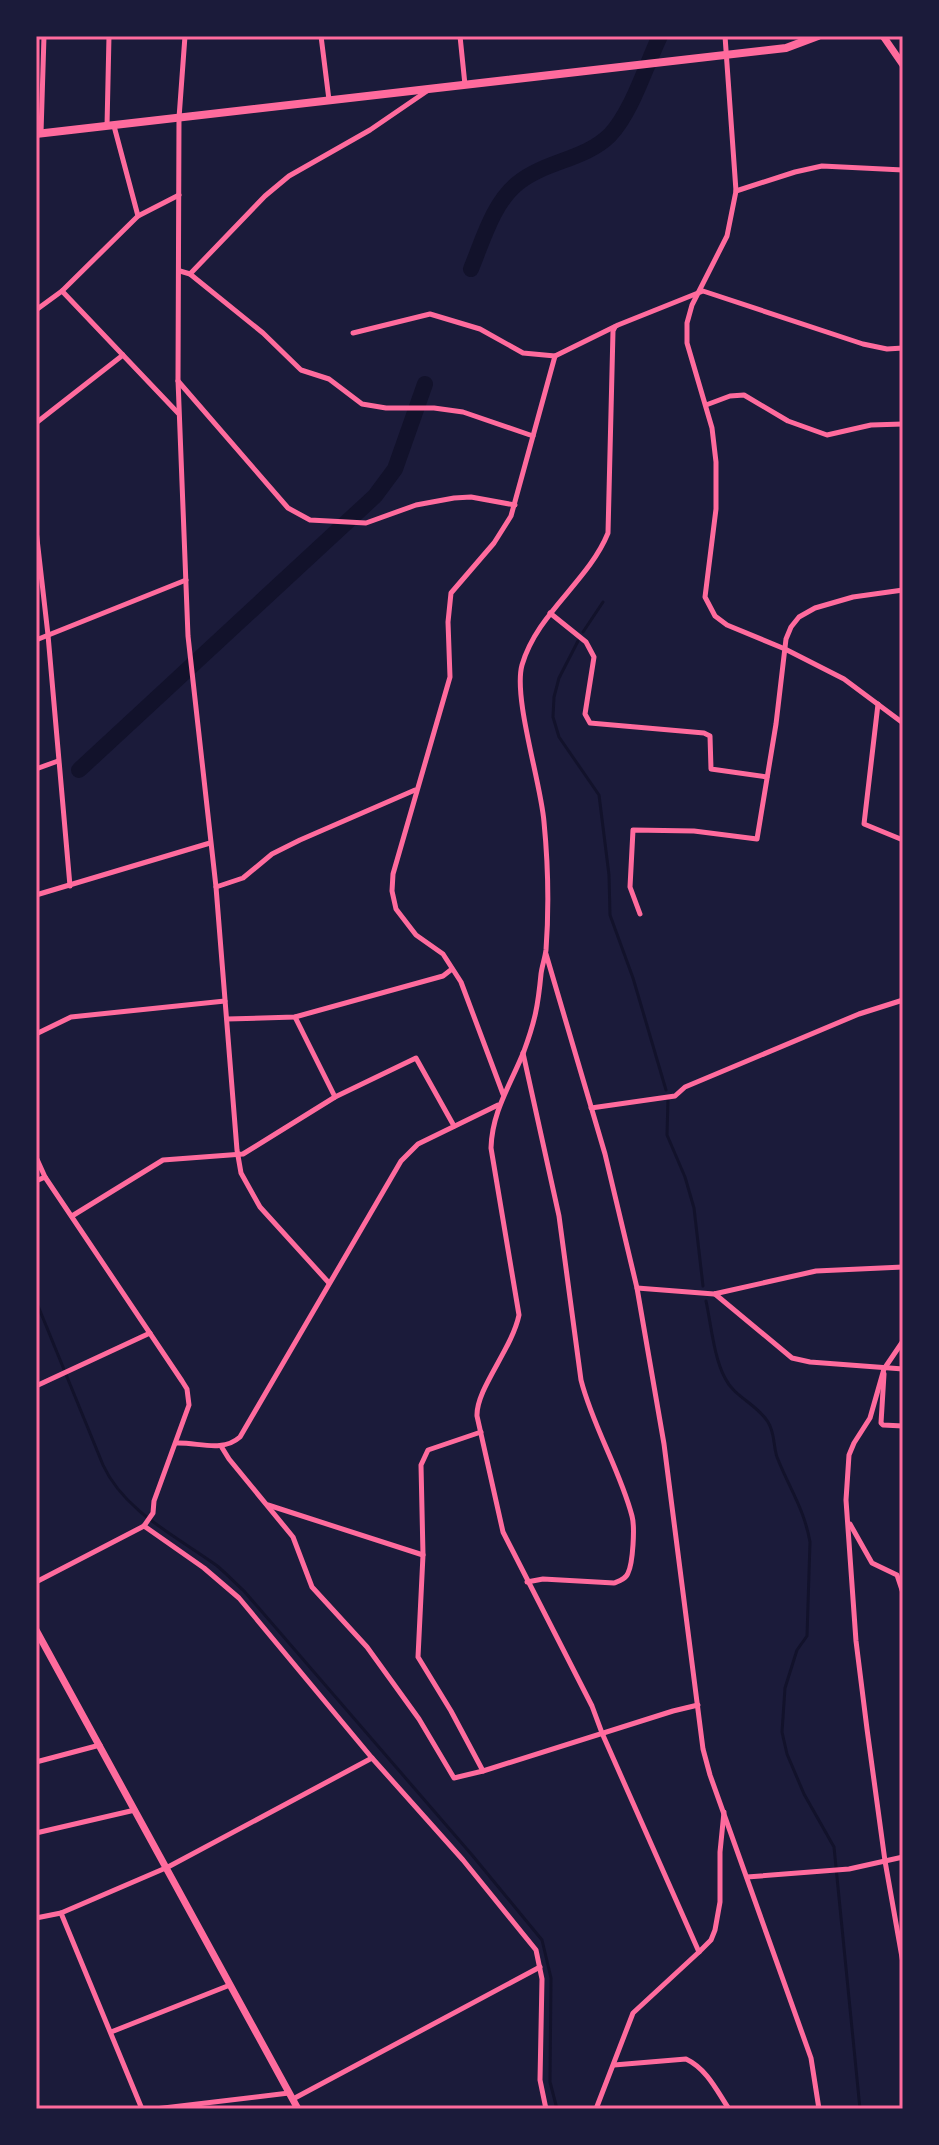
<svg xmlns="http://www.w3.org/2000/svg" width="939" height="2145" viewBox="0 0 939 2145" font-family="Helvetica,sans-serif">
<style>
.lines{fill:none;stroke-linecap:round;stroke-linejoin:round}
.stream{stroke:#12122b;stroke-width:3}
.river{stroke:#12122b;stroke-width:16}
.minor{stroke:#ff6b9d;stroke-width:5}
.secondary{stroke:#ff6b9d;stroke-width:7}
.trunk{stroke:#ff6b9d;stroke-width:8}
.neatline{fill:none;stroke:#ff6b9d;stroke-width:3}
</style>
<rect width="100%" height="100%" fill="#1b1b3a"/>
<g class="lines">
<!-- stream -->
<g class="stream">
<polyline points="583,632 603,602"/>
<polyline points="578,641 559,678 554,697 553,717 559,737 599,795 609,875 610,915 633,978 666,1090"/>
<polyline points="668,1099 667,1135 685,1177 694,1208 703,1286"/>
<path d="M 36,1301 L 103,1465 C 124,1511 176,1536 216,1565 C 226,1573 235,1583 244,1591 L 472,1855 L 542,1940 L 551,1978 L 550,2082 L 557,2109"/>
<path d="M 706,1301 C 711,1324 714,1358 725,1378 C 734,1397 757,1404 768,1422 C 775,1433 773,1445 777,1457 C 789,1488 804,1508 810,1542 L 807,1636 L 797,1650 L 785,1688 L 782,1732 L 787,1754 L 804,1794 L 834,1847 L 860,2109"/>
</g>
<!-- river -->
<g class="river">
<path d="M 471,269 C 483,240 493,203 518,183 C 545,161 585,160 610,135 C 632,112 646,65 660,36"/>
<polyline points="79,770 375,496 395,469 425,384"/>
</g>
<!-- minor -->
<g class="minor">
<polyline points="185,36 179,118 178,380 188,636 216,887 237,1150 241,1173 260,1207 329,1283"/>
<polyline points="321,36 329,100"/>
<polyline points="460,36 465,85"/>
<polyline points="725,36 736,191 727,236 692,305 687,323 687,343 712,428 716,462 716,509 705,597 715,616 727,625 785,649 844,679 903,723"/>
<polyline points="107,126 109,36"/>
<polyline points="114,126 138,216"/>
<polyline points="41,133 44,36"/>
<polyline points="736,191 795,172 822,166 903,170"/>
<polyline points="180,271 190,274 263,333 301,370 329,379 362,404 386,408 434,408 463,412 533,436"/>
<polyline points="190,274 265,196 289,176 370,130 427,91"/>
<polyline points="62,291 178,413"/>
<polyline points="36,310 62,291 138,216 179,195"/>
<path d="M 615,327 L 613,331 L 608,533 C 588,582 537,613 522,665 C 513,698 541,783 544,822 C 548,863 549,909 546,950 C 545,958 542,966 541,974 C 538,1006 535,1021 524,1051 C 511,1084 492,1111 491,1148 L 519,1315 C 512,1349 476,1389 477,1416 L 503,1532 L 592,1706 L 602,1733 L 699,1952"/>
<polyline points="353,333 430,314 480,329 523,353 555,356 618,325 703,291 863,344 887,349 903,348"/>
<polyline points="178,381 288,508 310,520 366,523 416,505 454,498 471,497 515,505"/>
<polyline points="706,405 730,396 744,395 788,421 827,435 871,425 903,424"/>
<polyline points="36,423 123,355"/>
<polyline points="36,530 48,635 70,886"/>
<polyline points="550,613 586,642 594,657 585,714 590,723 704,733 710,736 711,769 767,777"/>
<polyline points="36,640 186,580"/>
<polyline points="878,704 864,824 903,840"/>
<polyline points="36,769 58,761"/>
<polyline points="216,887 243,878 272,854 300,840 415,790"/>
<polyline points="36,895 210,843"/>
<polyline points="640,914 630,887 633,830 694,831 757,839 776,724 786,639 791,627 799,617 815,608 853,597 903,590"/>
<polyline points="546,954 605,1154 637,1288 664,1444 703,1749 710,1775 811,2058 819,2109"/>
<polyline points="295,1017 335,1097"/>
<polyline points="227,1019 295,1017 443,976 452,969"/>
<polyline points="36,1034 71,1017 225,1001"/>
<path d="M 523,1053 L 559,1216 L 581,1380 C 593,1427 620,1470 632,1516 C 635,1527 633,1563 628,1573 C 626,1579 619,1581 614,1583 L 543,1579 L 527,1582"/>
<polyline points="503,1094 461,982 443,954 416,935 396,909 392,891 393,874 450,677 448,622 451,593 494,543 511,516 555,356"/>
<polyline points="591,1108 675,1096 685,1087 859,1014 903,1000"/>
<polyline points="36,1157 45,1177 182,1381 187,1389 189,1405 154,1501 153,1513 144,1526 36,1582"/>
<polyline points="36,1181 45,1177"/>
<polyline points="72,1216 163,1160 243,1154 335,1097 416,1058 454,1126"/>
<polyline points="637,1288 714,1294 816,1271 903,1267"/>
<polyline points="715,1294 792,1358 810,1362 903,1369"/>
<polyline points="903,1341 884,1369 870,1418 854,1443 849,1455 846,1500 856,1641 867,1729 885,1861 903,1963"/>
<polyline points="884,1374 881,1423 883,1425 903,1426"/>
<polyline points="36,1386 150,1333"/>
<polyline points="481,1432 428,1450 421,1465 423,1555 418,1657 451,1711 483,1771"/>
<path d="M 176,1443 C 198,1442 222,1453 240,1437 L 401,1161 L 418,1144 L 498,1105"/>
<polyline points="221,1446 229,1459 293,1537 312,1587 367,1647 419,1719 454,1778 483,1771 673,1711 698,1705"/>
<polyline points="268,1505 423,1555"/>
<polyline points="850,1524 872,1563 897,1575 903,1593"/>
<polyline points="372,1758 463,1860 536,1950 542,1979 540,2080 546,2109"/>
<polyline points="36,1762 100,1745"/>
<polyline points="36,1833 135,1810"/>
<polyline points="747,1877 849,1869 903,1857"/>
<polyline points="61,1913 142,2109"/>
<polyline points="36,1918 61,1913 168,1867 372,1758 239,1598 204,1568 144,1526"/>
<polyline points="111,2032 230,1985"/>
<path d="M 614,2065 L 686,2059 C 707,2069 717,2091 729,2109"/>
<polyline points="293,2099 540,1967"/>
<polyline points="155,2109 289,2093"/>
<polyline points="596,2109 633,2013 699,1952 711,1940 715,1930 720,1902 720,1852 724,1812"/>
</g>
<!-- secondary -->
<g class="secondary">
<polyline points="883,36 903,65"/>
<polyline points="36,1630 298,2109"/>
</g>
<!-- trunk -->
<polyline class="trunk" points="36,134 786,48 818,36"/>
</g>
<!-- border -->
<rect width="939" height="2145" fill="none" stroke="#1b1b3a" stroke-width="76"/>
<rect x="38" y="38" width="863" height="2069" class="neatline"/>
</svg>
